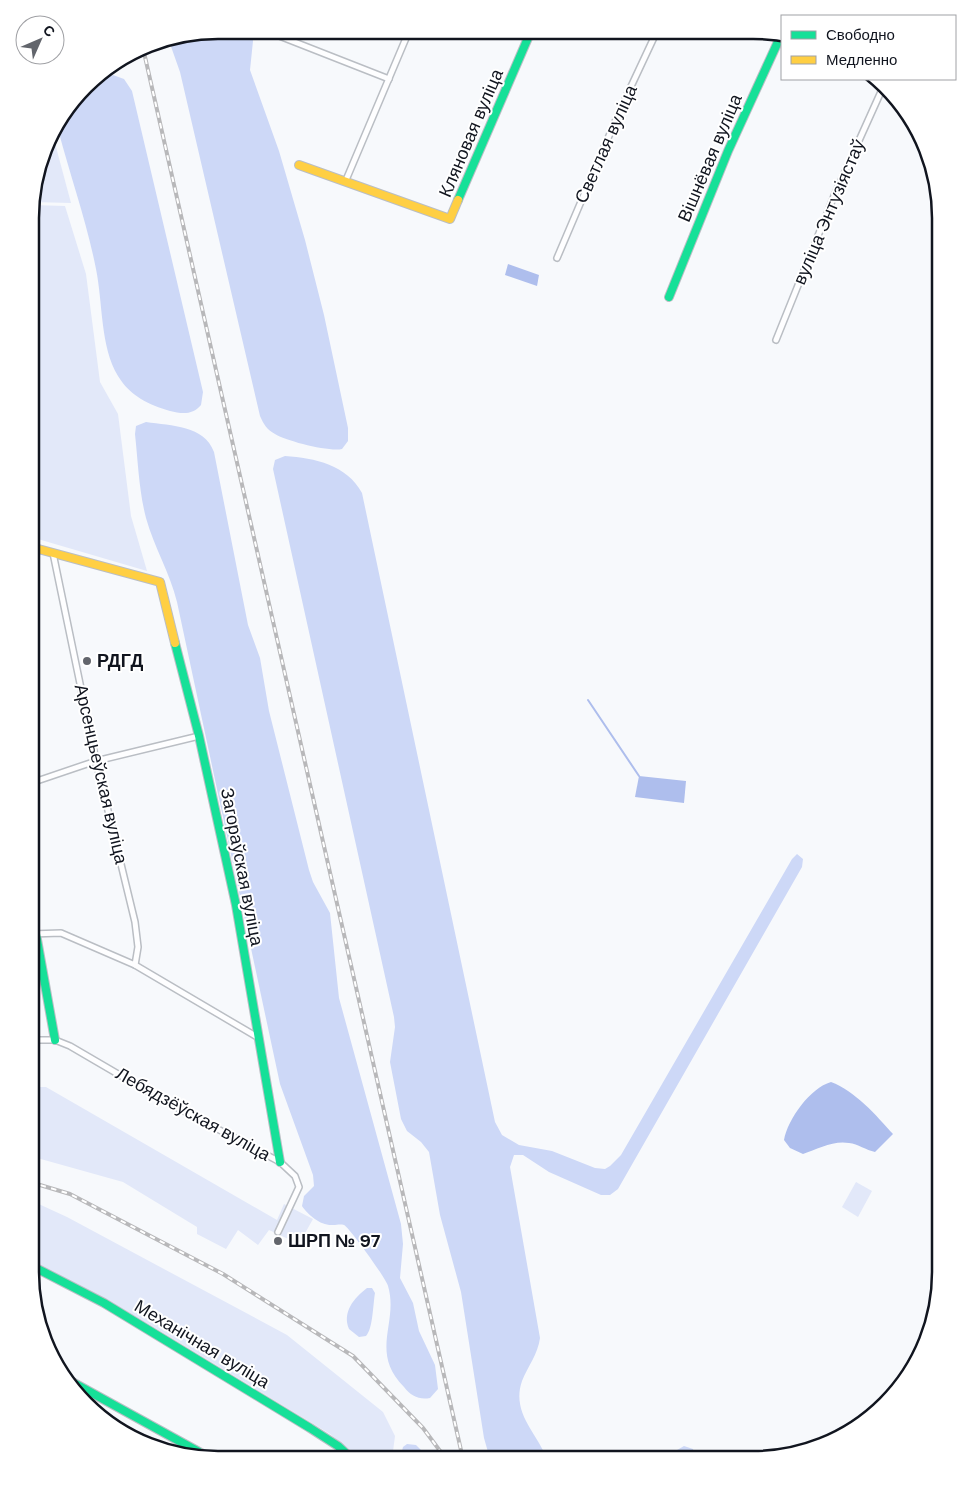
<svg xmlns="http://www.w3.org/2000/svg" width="971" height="1490" viewBox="0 0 971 1490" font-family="'DM Sans',sans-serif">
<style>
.green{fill:#e2e8f9}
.forest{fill:#cdd8f7}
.water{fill:#aebeed}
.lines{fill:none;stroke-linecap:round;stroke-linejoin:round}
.stream{stroke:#aebeed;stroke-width:2}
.street-casing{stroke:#babec4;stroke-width:8}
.fast-casing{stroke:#babec4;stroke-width:10}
.slow-casing{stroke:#babec4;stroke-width:10}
.street{stroke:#fefeff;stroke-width:5}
.fast{stroke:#16e098;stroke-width:8}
.slow{stroke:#ffcf43;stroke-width:8}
.rail-casing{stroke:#b8b8ba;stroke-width:4}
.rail{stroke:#fff;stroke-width:2;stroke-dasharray:5.5;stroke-linecap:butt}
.poi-dot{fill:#62656c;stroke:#fff;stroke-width:2}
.labels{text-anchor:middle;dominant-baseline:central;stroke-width:4;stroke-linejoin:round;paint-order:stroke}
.street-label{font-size:18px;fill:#11151f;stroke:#fff}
.poi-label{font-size:18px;font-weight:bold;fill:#11151f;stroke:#fff;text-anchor:start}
.rim{fill:none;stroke:#11151f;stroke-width:2.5}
</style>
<rect width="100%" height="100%" fill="#f7f9fc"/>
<!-- green -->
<g class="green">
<polygon points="52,132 71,203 32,202 32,193"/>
<polygon points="32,205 65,206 86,274 100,382 118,414 131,516 147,571 31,537"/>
<polygon points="30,1087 46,1087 277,1220 284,1204 313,1219 299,1244 269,1230 258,1245 238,1230 226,1249 197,1234 197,1227 123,1182 30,1156"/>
<polygon points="856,1182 872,1191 858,1217 842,1207"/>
<polygon points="30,1200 67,1217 287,1335 383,1412 395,1436 392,1459 360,1459 330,1434 147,1323 30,1260"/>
</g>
<!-- forest -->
<g class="forest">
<path d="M 217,30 L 251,30 L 253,41 L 250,70 L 279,151 L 305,240 L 324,315 L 348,428 L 348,441 L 342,449 C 329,452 286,441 275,434 C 267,430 263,423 260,416 L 180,72 L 168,38 Z"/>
<path d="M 113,75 L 124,79 L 132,91 L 203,392 L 201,405 C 193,415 182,414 170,411 C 149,405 130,396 118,376 C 100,346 103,303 96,269 C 87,223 71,178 59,133 L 63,120 L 108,77 Z"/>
<path d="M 146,422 C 172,426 204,425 214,452 L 248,625 L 260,658 L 269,711 L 309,870 L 313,882 L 330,913 L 339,998 L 401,1224 L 403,1244 L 400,1278 L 413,1303 L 419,1331 L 435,1365 L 438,1389 L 430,1398 C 419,1400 411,1396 404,1387 C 369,1351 399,1323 388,1286 C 387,1280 349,1227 344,1225 C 340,1224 337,1225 333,1225 C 321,1226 308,1215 302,1206 L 304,1196 L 314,1186 L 313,1175 L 280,1084 L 177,602 C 170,573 154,547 146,518 C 139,491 138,462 135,434 L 136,426 Z"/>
<path d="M 285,456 C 315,458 347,465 362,493 L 495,1122 L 502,1135 L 519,1145 L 552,1151 L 595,1168 L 605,1169 L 610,1166 L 621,1155 L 792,859 L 797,854 L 803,859 L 802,867 L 618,1189 L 610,1195 L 601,1195 L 549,1172 L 523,1155 L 514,1155 L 510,1167 L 540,1338 C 538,1354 528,1366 522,1381 C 511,1413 537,1433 547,1459 L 490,1459 L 484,1438 L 461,1292 L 440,1215 L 429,1152 L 421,1142 L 407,1131 L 401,1119 L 390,1062 L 395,1027 L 394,1017 L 273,469 L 275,460 Z"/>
<path d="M 367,1288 L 372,1288 L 375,1293 C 373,1304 373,1329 366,1336 L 359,1337 L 349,1329 C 342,1312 354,1298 367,1288 Z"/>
<polygon points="407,1444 416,1445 430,1459 400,1459 403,1447"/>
<polygon points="684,1446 693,1449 695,1455 693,1460 660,1460"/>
</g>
<!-- water -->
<g class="water">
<polygon points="508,264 539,275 537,286 505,275"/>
<polygon points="639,776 686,781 684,803 635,797"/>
<path d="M 831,1082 C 855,1091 876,1115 893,1134 L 875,1152 C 866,1150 858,1144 849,1143 C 834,1140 817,1149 803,1154 L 790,1148 L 784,1140 C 788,1119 810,1088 831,1082 Z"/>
</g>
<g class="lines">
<!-- stream -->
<polyline class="stream" points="588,700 639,776"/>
<defs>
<g id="street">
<polyline points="264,30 389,79"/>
<polyline points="346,180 409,31"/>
<polyline points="557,258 620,110 657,31"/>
<polyline points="776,340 834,196 884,85"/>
<polyline points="53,553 96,761 135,922 138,947 135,965"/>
<polyline points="31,783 96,761 199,736"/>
<polyline points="31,934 61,933 135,965 259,1038"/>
<polyline points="30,1040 55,1040 70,1046 159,1098 280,1162 295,1176 299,1187 278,1232"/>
</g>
<g id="fast">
<polyline points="458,200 531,31"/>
<polyline points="669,297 728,151 782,33"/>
<polyline points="175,643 199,736 236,905 280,1162"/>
<polyline points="36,934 55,1040"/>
<polyline points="30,1265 104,1303 310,1428 338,1446 352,1459"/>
<polyline points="63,1377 210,1458"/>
</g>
<g id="slow">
<polyline points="299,165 450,219 458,200"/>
<polyline points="31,547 160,582 175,643"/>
</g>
</defs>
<!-- street casing -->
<use href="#street" class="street-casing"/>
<!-- fast casing -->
<use href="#fast" class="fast-casing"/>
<!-- slow casing -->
<use href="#slow" class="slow-casing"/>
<!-- street -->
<use href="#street" class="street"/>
<!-- fast -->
<use href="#fast" class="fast"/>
<!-- slow -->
<use href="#slow" class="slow"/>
<defs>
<g id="rail">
<polyline points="143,48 463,1459"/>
<polyline points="30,1182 70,1194 223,1274 353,1356 423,1428 446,1459"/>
</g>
</defs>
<!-- rail casing -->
<use href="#rail" class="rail-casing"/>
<!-- rail -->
<use href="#rail" class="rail"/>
</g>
<!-- markers -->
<g class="poi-dot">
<circle cx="87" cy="661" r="5"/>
<circle cx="278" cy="1241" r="5"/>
</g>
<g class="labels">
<!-- street labels -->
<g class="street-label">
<text transform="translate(471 133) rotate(-67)">Кляновая вуліца</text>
<text transform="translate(606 144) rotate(-66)">Светлая вуліца</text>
<text transform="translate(710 158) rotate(-67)">Вішнёвая вуліца</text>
<text transform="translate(829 212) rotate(-67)">вуліца Энтузіястаў</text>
<text transform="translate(101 774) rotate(77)">Арсенцьеўская вуліца</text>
<text transform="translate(242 867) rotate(79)">Загораўская вуліца</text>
<text transform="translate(193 1114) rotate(29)">Лебядзёўская вуліца</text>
<text transform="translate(202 1344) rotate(31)">Механічная вуліца</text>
</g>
<!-- poi labels -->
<g class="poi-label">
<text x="97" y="661">РДГД</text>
<text x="288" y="1241">ШРП № 97</text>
</g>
</g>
<!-- crop -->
<path d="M0 0H971V1490H0ZM218 39H753A179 179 0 0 1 932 218V1272A179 179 0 0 1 753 1451H218A179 179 0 0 1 39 1272V218A179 179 0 0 1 218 39Z" fill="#fff" fill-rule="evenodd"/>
<path class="rim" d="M218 39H753A179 179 0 0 1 932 218V1272A179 179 0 0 1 753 1451H218A179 179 0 0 1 39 1272V218A179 179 0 0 1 218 39Z"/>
<!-- legend -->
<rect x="781" y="15" width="175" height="65" fill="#ffffff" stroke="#a0a1a5"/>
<rect x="791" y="31" width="25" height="8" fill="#16e098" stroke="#a0a1a5"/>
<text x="826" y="40" font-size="15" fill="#11151f">Свободно</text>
<rect x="791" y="56" width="25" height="8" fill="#ffcf43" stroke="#a0a1a5"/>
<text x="826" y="65" font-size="15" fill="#11151f">Медленно</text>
<!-- north arrow -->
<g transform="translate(40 40) rotate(45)"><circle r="24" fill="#ffffff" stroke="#a0a1a5"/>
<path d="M0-4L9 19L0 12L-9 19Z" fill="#62656c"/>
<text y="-8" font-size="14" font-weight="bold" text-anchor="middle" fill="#11151f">С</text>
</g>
</svg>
